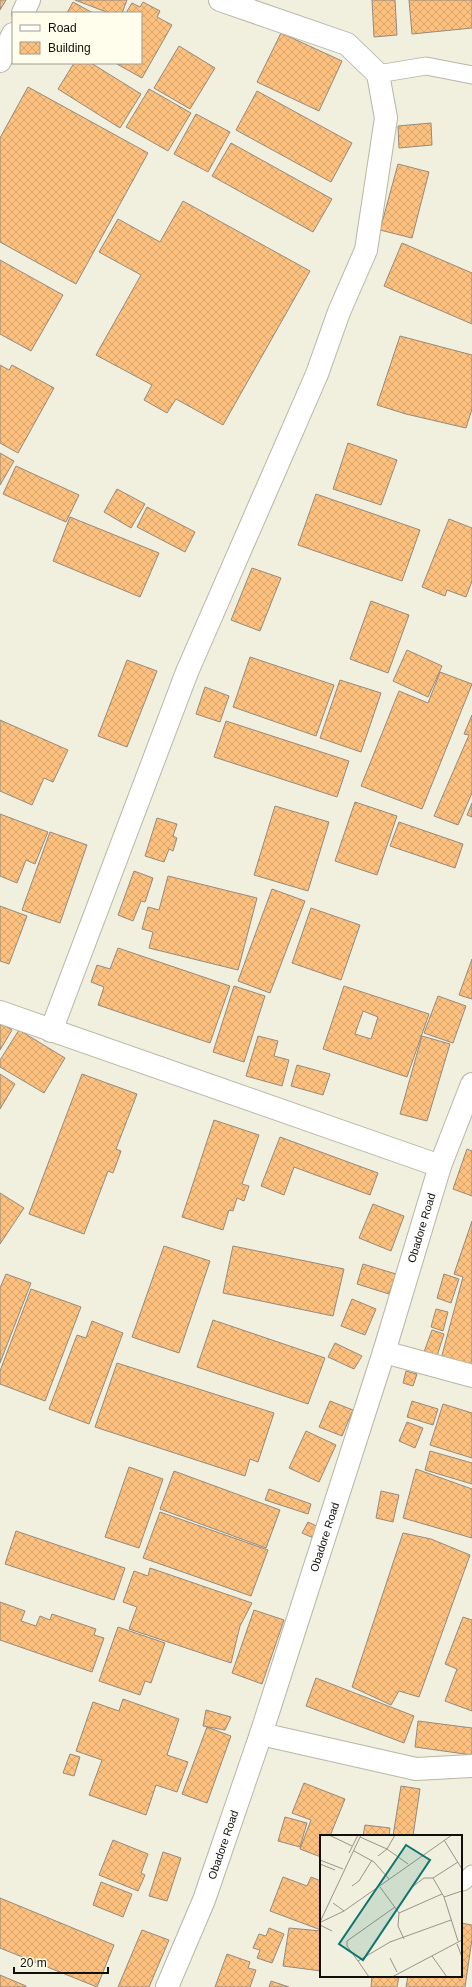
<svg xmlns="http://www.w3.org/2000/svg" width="472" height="1987" viewBox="0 0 472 1987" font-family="Arial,sans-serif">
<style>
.building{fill:url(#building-cross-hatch);stroke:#968a7e;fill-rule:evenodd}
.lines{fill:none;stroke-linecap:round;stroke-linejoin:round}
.service-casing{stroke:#b8b6a6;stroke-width:19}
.minor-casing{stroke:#b8b6a6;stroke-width:24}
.service{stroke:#fff;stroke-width:17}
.minor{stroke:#fff;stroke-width:22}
.labels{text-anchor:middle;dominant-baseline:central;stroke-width:3;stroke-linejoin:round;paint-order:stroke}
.street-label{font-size:11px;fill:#100f09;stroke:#fffdeb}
.inset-road{fill:none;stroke:#979589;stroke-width:1}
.view{fill:#0f766e;fill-opacity:0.15;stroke:#0f766e;stroke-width:2}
.inset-edge{fill:none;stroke:#100f09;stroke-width:2}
</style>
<defs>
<pattern id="building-cross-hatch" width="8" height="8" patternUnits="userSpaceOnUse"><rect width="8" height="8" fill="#fcc17f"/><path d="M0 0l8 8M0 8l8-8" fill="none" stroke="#d7a56c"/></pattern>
</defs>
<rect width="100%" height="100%" fill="#f1efde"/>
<!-- building -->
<g class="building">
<polygon points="0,0 6,0 0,10"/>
<polygon points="75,0 127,0 122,13 109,13"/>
<polygon points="372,0 395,0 397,35 374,37"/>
<polygon points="409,0 472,0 472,28 412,34"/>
<polygon points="73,2 93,13 67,13"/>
<polygon points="143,2 160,11 157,17 172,25 142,78 117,64 141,63 141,13 126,13 132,3 140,7"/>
<polygon points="281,33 342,61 319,111 257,82"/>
<polygon points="179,46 215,68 190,109 154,88"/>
<polygon points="74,63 91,63 141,94 120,128 58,89"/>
<polygon points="28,87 148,153 76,284 0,242 0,138"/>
<polygon points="149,89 191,113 168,151 126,127"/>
<polygon points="257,91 352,143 331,182 236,130"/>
<polygon points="196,114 230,132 208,172 174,154"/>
<polygon points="431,123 432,145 399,148 398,126"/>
<polygon points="231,143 332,199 313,232 212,176"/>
<polygon points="398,164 429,172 412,238 380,230"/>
<polygon points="183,201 310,271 223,425 176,399 167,413 144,400 152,385 96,355 141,275 99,252 118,219 160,242"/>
<polygon points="402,243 472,273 472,324 384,286"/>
<polygon points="0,260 63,295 31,351 0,334"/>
<polygon points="400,336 472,355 472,409 466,428 406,414 377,405"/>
<polygon points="0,365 9,370 12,365 54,388 18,453 0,443"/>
<polygon points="348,443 397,460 381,505 333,489"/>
<polygon points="0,453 14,461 0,485"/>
<polygon points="16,466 79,495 66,522 3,494"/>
<polygon points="117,489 145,504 131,528 104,512"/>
<polygon points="316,494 420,530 402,581 298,545"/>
<polygon points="147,507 195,532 185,552 137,527"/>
<polygon points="70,517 159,553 140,597 53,561"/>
<polygon points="449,519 472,528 472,581 466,597 447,590 445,596 422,587"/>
<polygon points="252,568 281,578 260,631 231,620"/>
<polygon points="371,601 409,615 388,673 350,659"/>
<polygon points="407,650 442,666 428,697 393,681"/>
<polygon points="250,657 334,685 316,736 233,707"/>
<polygon points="127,660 157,671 127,747 98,736"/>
<polygon points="440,672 472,684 422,809 361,786 399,691 428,703"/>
<polygon points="340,680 381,693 361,752 320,738"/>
<polygon points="205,687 229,696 220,722 196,714"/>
<polygon points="472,715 472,793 458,825 434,816 469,735 464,734"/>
<polygon points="0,720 68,750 53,782 44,778 32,805 0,791"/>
<polygon points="226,721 349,761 337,797 214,757"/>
<polygon points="355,802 397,816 377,875 335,861"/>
<polygon points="472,803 472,817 467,815"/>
<polygon points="275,806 329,822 308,891 254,875"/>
<polygon points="0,814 48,832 35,864 26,860 17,883 0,876"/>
<polygon points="157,818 177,824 173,836 177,838 173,851 169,849 164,862 145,856"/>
<polygon points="399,822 463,844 455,868 390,846"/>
<polygon points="50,832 87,845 60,923 22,910"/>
<polygon points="134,871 153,878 145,902 141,901 133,921 118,915"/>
<polygon points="168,876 257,898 238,970 149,948 153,932 142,929 148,907 159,910"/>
<polygon points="272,889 305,901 270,993 238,981"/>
<polygon points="0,906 27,916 9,964 0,961"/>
<polygon points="311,908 360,925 341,980 292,963"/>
<polygon points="118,948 230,986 210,1043 98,1005 104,987 91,982 97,965 110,969"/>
<polygon points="472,959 472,999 459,995"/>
<polygon points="234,986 265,996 244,1062 213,1052"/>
<path d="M 344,986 L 429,1014 L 407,1077 L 323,1049 ZM 363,1011 L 378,1017 L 371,1039 L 355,1034 Z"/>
<polygon points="438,996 466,1006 453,1043 424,1033"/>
<polygon points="0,1023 12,1030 0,1050"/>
<polygon points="19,1030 65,1058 44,1093 0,1067 0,1060"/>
<polygon points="258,1036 278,1041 274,1056 289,1060 282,1086 246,1076"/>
<polygon points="422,1036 450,1044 427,1121 400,1114"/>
<polygon points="297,1065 330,1074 323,1095 291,1086"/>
<polygon points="0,1074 15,1084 0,1109"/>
<polygon points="82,1074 137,1094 116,1149 121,1151 113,1173 108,1171 84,1234 29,1214"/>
<polygon points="214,1120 259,1135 242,1184 249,1186 244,1201 237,1198 233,1211 229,1210 223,1230 182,1217"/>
<polygon points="280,1137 378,1173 370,1195 294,1167 284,1195 261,1186"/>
<polygon points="467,1149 472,1151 472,1196 453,1189"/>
<polygon points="0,1193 24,1208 0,1244"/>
<polygon points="373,1204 404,1216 391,1251 359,1238"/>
<polygon points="472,1221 472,1368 441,1359 463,1277 454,1274"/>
<polygon points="164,1246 210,1261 179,1353 132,1337"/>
<polygon points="233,1246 344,1269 333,1316 223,1293"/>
<polygon points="363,1264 396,1274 389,1294 357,1284"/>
<polygon points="6,1274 31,1283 0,1363 0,1288"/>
<polygon points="444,1274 459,1279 451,1303 437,1298"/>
<polygon points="31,1289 81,1307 45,1401 0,1384 0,1371"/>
<polygon points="352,1299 376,1309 365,1335 341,1326"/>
<polygon points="436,1309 448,1312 443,1331 431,1327"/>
<polygon points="213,1320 325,1358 308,1404 197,1367"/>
<polygon points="92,1321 123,1333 89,1424 49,1409 77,1335 86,1338"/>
<polygon points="432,1330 444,1334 437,1356 424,1352"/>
<polygon points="335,1343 362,1356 354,1369 328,1357"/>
<polygon points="117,1363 274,1413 258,1462 250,1459 245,1476 95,1427"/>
<polygon points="406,1371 417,1374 413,1386 403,1383"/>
<polygon points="330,1401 353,1410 342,1436 319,1427"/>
<polygon points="412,1401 438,1409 433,1425 407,1417"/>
<polygon points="443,1404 472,1413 472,1458 430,1445"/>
<polygon points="407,1422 423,1428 415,1448 399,1441"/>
<polygon points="306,1431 336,1445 319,1482 289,1468"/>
<polygon points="430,1451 472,1463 472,1484 425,1470"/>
<polygon points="129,1467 163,1479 139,1548 105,1537"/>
<polygon points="416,1469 472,1489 472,1538 403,1518"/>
<polygon points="174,1471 280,1510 266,1548 160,1509"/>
<polygon points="269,1489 311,1504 308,1514 265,1500"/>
<polygon points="381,1491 399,1495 393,1522 376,1518"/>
<polygon points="160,1512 268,1550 251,1596 143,1558"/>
<polygon points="308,1522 323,1529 318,1540 302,1533"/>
<polygon points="16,1531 125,1568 114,1600 5,1564"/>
<polygon points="403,1533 431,1539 470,1555 419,1697 399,1691 391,1705 352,1687"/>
<polygon points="150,1568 252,1603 240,1626 231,1663 129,1629 137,1607 123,1602 134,1571 148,1576"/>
<polygon points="0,1602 25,1611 21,1621 36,1626 40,1616 50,1620 52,1614 96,1629 94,1635 104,1638 92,1672 0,1640"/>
<polygon points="254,1610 284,1620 262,1684 232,1673"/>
<polygon points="463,1617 472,1620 472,1711 445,1701 457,1669 445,1664"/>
<polygon points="118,1627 165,1643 151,1683 145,1681 140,1695 99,1681"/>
<polygon points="316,1678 414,1716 404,1743 306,1706"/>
<polygon points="123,1699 179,1719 167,1755 188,1762 177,1792 156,1785 146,1815 89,1795 102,1760 76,1751 93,1702 119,1711"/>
<polygon points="206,1710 231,1717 225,1730 203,1726"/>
<polygon points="418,1721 472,1728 472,1755 415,1747"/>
<polygon points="207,1727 231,1736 207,1803 182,1794"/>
<polygon points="70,1754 80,1757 74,1776 63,1773"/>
<polygon points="304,1783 345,1799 330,1836 321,1836 321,1857 300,1849 311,1820 292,1813"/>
<polygon points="401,1786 420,1789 413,1836 393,1836"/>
<polygon points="285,1817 307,1823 300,1847 278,1841"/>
<polygon points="365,1825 390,1828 389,1836 363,1836"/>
<polygon points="113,1840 148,1854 141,1873 145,1875 138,1891 99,1875"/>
<polygon points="163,1852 181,1858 167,1901 149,1896"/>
<polygon points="283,1877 307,1886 311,1877 321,1881 321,1930 270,1911"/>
<polygon points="101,1882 132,1894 123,1917 93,1905"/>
<polygon points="0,1898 114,1945 97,1987 0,1948"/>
<polygon points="461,1923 472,1925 472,1939 465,1987 406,1987 408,1976 461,1976"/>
<polygon points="269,1928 284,1934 272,1963 257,1958 260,1950 253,1948 259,1934 266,1936"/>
<polygon points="289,1928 321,1931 321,1971 283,1966"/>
<polygon points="142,1930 169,1940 149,1987 118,1987"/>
<polygon points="227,1954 250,1962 248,1968 256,1970 250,1987 215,1987"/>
<polygon points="0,1975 26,1986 26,1987 0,1987"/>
<polygon points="372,1976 399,1976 397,1987 371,1987"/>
<polygon points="271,1981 289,1987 269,1987"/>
</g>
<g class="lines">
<defs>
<g id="service">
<polyline points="378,74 426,66 472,75"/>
<polyline points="463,1882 472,1874"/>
</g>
<g id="minor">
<polyline points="23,13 29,0"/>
<polyline points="0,61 13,34"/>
<polyline points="0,1012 440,1166"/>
<polyline points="51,1031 187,672 317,374 339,312 366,250 386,118 378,74 347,44 220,0"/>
<polyline points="384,1352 472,1376"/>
<polyline points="261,1734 416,1769 472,1766"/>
<path id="s1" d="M 167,1987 L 204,1900 L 261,1734 L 384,1352 L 440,1166 L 472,1084"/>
</g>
</defs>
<!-- service casing -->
<use href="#service" class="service-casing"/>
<!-- minor casing -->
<use href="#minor" class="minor-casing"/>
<!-- service -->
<use href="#service" class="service"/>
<!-- minor -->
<use href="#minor" class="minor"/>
</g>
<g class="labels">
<!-- street labels -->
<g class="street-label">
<text stroke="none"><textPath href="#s1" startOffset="801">Obadore Road</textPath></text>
<text stroke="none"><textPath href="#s1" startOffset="477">Obadore Road</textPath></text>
<text stroke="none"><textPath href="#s1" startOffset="153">Obadore Road</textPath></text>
</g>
</g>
<!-- overview -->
<g transform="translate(320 1835)">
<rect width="142" height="142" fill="#f1efde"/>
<path class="inset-road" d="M 9,0 L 32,11M 40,2 L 67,14 L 88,29M 124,5 L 142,34M 34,16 L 54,27 L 69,44M 29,18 L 38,0M 58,21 L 67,14 L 75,0M 0,25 L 23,34M 0,29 L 15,35M 113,43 L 124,62 L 138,106M 32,51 L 39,46 L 52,25M 60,52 L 79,78 L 78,91 L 84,104M 92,52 L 104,43 L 113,43 L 138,27M 124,62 L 142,56M 13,68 L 24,76M 79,78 L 122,59M 0,87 L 41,0M 1,87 L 24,76 L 132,0M 0,90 L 12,96M 137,109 L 142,122M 112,121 L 127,142M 70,123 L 77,137M 38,126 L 27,111 L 27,106 L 75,72M 49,142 L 38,126 L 70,107 L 131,85M 72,142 L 142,105"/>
<path class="view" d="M 86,10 L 110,25 L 43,125 L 19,109 Z"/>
<rect width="142" height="142" class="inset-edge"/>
</g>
<!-- legend -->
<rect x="12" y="12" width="130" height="52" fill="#fffdeb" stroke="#9f9e91"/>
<rect x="20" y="25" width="20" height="6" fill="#ffffff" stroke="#9f9e91"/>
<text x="48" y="32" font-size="12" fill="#100f09">Road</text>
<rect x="20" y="42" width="20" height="12" fill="url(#building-cross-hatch)" stroke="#9f9e91"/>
<text x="48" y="52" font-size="12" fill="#100f09">Building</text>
<!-- scale -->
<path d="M14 1967v6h94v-6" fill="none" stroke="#100f09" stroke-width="2"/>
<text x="20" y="1967" font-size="12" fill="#100f09" stroke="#fffdeb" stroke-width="3" paint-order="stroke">20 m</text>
</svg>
